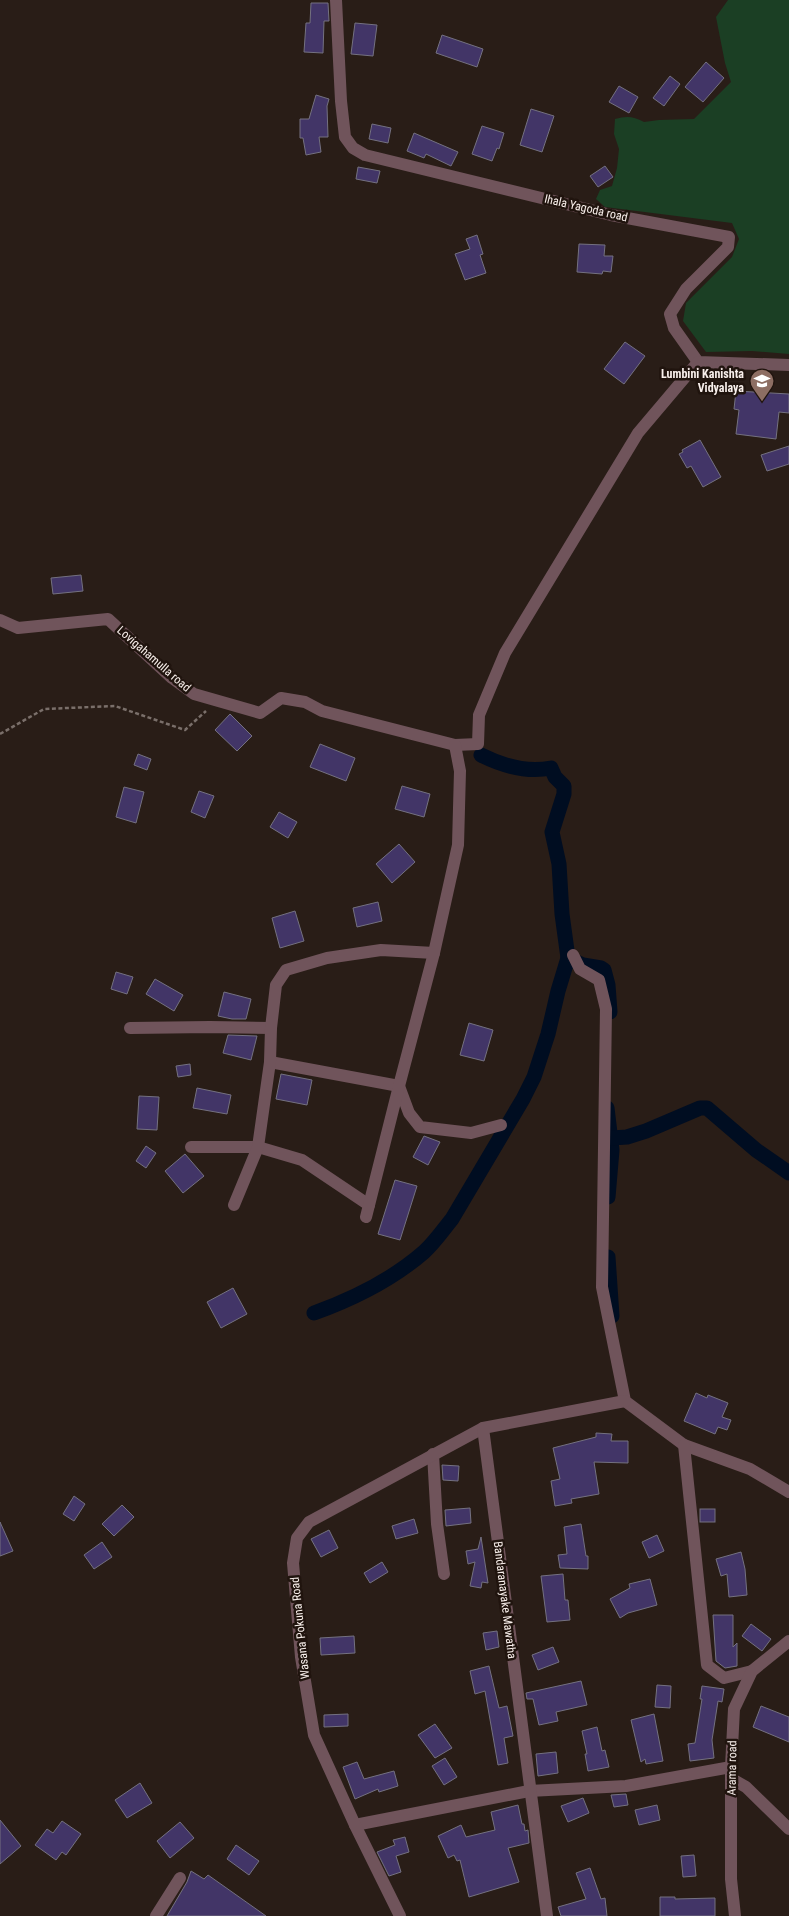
<svg xmlns="http://www.w3.org/2000/svg" width="789" height="1916" viewBox="0 0 789 1916" font-family="'Roboto Condensed',sans-serif">
<style>
.green{fill:#1b3f24}
.lines{fill:none;stroke-linecap:round;stroke-linejoin:round}
.canal{stroke:#000d21;stroke-width:15}
.building{fill:#423567;stroke:#747180}
.path{stroke:#7a6f6a;stroke-width:2.5;stroke-dasharray:4 2.5;stroke-linecap:butt}
.street{stroke:#70545b;stroke-width:12}
.labels{text-anchor:middle;dominant-baseline:central;stroke-width:5;stroke-linejoin:round;paint-order:stroke}
.street-label{font-size:12px;fill:#f9f0ec;stroke:#20140e}
.poi-label{font-size:12px;font-weight:bold;fill:#f9f0ec;stroke:#20140e;text-anchor:end}
</style>
<rect width="100%" height="100%" fill="#291d17"/>
<!-- green -->
<path class="green" d="M 728,0 L 789,0 L 789,354 L 752,351 L 706,352 L 683,321 L 686,303 L 732,257 L 739,239 L 732,223 L 605,207 L 596,199 L 600,190 L 612,186 L 617,168 L 619,149 L 614,134 L 615,119 C 626,116 633,116 644,122 L 659,120 L 694,119 L 731,82 L 725,63 L 716,17 Z"/>
<g class="lines">
<!-- canal -->
<g class="canal">
<polyline points="568,958 583,965 601,968 604,970 608,985 610,1012"/>
<polyline points="607,1108 612,1150 608,1197"/>
<polyline points="612,1138 627,1137 646,1131 700,1108 707,1108 756,1150 789,1173"/>
<polyline points="608,1257 612,1316"/>
<path d="M 314,1313 C 353,1299 393,1279 424,1252 C 435,1242 443,1230 452,1219 L 523,1099 L 534,1077 L 548,1034 L 558,991 L 568,958 L 562,914 L 559,864 L 552,832 L 564,794 L 564,786 L 555,777 L 551,768 C 526,773 503,766 481,755"/>
</g>
</g>
<!-- building -->
<g class="building">
<polygon points="311,3 328,3 329,21 324,21 323,53 304,52 306,23 310,23"/>
<polygon points="355,23 377,25 373,56 351,54"/>
<polygon points="442,35 483,49 477,67 436,53"/>
<polygon points="706,62 724,78 703,102 685,87"/>
<polygon points="670,76 680,84 664,106 653,98"/>
<polygon points="619,86 638,97 629,113 609,102"/>
<polygon points="316,95 329,99 327,106 328,137 319,137 321,152 306,155 303,138 300,138 300,119 309,119"/>
<polygon points="531,109 554,116 542,152 520,145"/>
<polygon points="372,124 391,128 388,143 369,139"/>
<polygon points="482,126 504,133 499,149 497,148 492,161 472,154"/>
<polygon points="414,133 458,152 451,166 426,154 424,158 407,151"/>
<polygon points="605,166 613,177 598,187 590,176"/>
<polygon points="358,167 380,171 377,183 356,179"/>
<polygon points="477,235 483,254 480,255 486,273 465,280 455,254 470,249 466,239"/>
<polygon points="579,244 605,245 604,256 613,256 611,272 603,271 602,274 577,272"/>
<polygon points="625,342 645,356 624,384 604,369"/>
<polygon points="736,391 789,394 789,413 779,412 776,439 736,434 739,410 734,409"/>
<polygon points="700,440 721,477 703,487 691,466 687,468 679,454 683,452 682,450"/>
<polygon points="789,446 789,464 767,471 761,455"/>
<polygon points="81,575 83,591 53,594 51,578"/>
<polygon points="230,714 252,736 237,751 215,730"/>
<polygon points="320,744 355,758 346,781 310,767"/>
<polygon points="138,754 151,759 147,770 134,765"/>
<polygon points="402,786 430,794 424,817 395,809"/>
<polygon points="124,787 144,792 136,823 116,817"/>
<polygon points="199,791 214,796 205,818 191,812"/>
<polygon points="279,812 297,822 288,838 270,827"/>
<polygon points="399,844 415,862 392,883 376,864"/>
<polygon points="378,902 382,921 357,927 353,908"/>
<polygon points="295,911 304,941 280,948 272,918"/>
<polygon points="116,972 133,977 127,994 111,989"/>
<polygon points="155,979 183,995 174,1011 146,994"/>
<polygon points="224,992 251,999 246,1019 232,1019 218,1016"/>
<polygon points="469,1023 493,1030 484,1061 460,1055"/>
<polygon points="228,1035 257,1036 251,1060 223,1053"/>
<polygon points="190,1064 191,1075 178,1077 176,1066"/>
<polygon points="281,1074 312,1080 307,1105 276,1099"/>
<polygon points="197,1088 231,1095 227,1114 193,1108"/>
<polygon points="139,1096 159,1097 157,1130 137,1129"/>
<polygon points="424,1136 440,1142 428,1165 413,1157"/>
<polygon points="146,1146 156,1153 146,1168 136,1161"/>
<polygon points="185,1154 204,1176 183,1193 165,1171"/>
<polygon points="395,1180 417,1186 400,1240 378,1234"/>
<polygon points="233,1288 247,1314 221,1328 207,1302"/>
<polygon points="696,1393 707,1398 708,1395 728,1403 722,1417 731,1420 727,1430 718,1427 715,1434 684,1421"/>
<polygon points="596,1433 612,1434 611,1441 628,1441 628,1463 594,1462 599,1494 571,1499 572,1503 555,1506 551,1481 560,1479 553,1448 596,1437"/>
<polygon points="442,1465 459,1466 458,1481 443,1480"/>
<polygon points="74,1496 85,1504 74,1521 63,1514"/>
<polygon points="122,1505 134,1517 114,1536 102,1524"/>
<polygon points="470,1508 471,1523 446,1526 445,1510"/>
<rect x="700" y="1509" width="15" height="13"/>
<polygon points="414,1519 418,1533 396,1539 392,1526"/>
<polygon points="0,1522 13,1551 0,1556"/>
<polygon points="581,1524 586,1556 588,1556 588,1569 560,1568 558,1555 567,1554 564,1527"/>
<polygon points="329,1530 338,1548 321,1557 311,1539"/>
<polygon points="657,1535 664,1551 649,1558 642,1542"/>
<polygon points="481,1537 488,1583 482,1582 481,1588 470,1586 475,1562 468,1564 466,1551 478,1549"/>
<polygon points="102,1542 112,1557 94,1569 84,1555"/>
<polygon points="741,1552 745,1569 747,1595 729,1597 727,1574 721,1576 716,1559"/>
<polygon points="382,1562 388,1572 370,1583 364,1573"/>
<polygon points="563,1574 565,1600 568,1600 570,1620 547,1622 541,1576"/>
<polygon points="650,1579 657,1605 628,1613 620,1618 610,1599 630,1588 629,1584"/>
<polygon points="713,1615 733,1615 733,1647 737,1643 737,1666 725,1668 716,1661"/>
<polygon points="751,1624 771,1639 762,1651 742,1636"/>
<polygon points="497,1631 499,1647 486,1650 483,1633"/>
<polygon points="354,1636 355,1653 321,1655 320,1638"/>
<polygon points="553,1647 559,1662 538,1670 532,1655"/>
<polygon points="489,1666 499,1708 507,1706 513,1736 504,1738 508,1763 498,1765 485,1691 475,1694 470,1671"/>
<polygon points="581,1681 587,1705 556,1712 558,1721 539,1725 533,1699 527,1699 526,1693"/>
<polygon points="657,1685 671,1686 670,1708 655,1707"/>
<polygon points="702,1686 724,1689 722,1702 718,1701 712,1740 714,1758 690,1761 688,1744 695,1743 702,1699 700,1699"/>
<polygon points="761,1706 789,1717 789,1742 753,1727"/>
<polygon points="348,1714 348,1726 324,1727 324,1715"/>
<polygon points="654,1714 663,1761 646,1764 645,1759 641,1762 631,1720"/>
<polygon points="435,1724 452,1748 435,1758 418,1735"/>
<polygon points="597,1727 602,1751 605,1750 609,1767 588,1771 585,1754 587,1754 582,1731"/>
<polygon points="556,1752 558,1773 538,1776 536,1754"/>
<polygon points="445,1758 457,1777 444,1785 432,1766"/>
<polygon points="357,1762 364,1779 394,1771 398,1786 379,1792 378,1789 355,1799 343,1767"/>
<polygon points="140,1783 152,1803 127,1818 115,1800"/>
<polygon points="626,1794 628,1805 614,1807 611,1795"/>
<polygon points="583,1798 589,1813 568,1822 561,1806"/>
<polygon points="518,1805 522,1824 524,1824 525,1831 528,1830 529,1843 508,1848 519,1882 469,1897 460,1860 457,1861 454,1855 448,1858 438,1836 461,1825 466,1837 495,1830 491,1812"/>
<polygon points="657,1805 660,1820 639,1825 635,1810"/>
<polygon points="0,1820 21,1846 0,1864"/>
<polygon points="62,1821 81,1834 66,1855 62,1852 56,1860 35,1845 47,1829 53,1833"/>
<polygon points="180,1822 194,1838 170,1858 157,1841"/>
<polygon points="405,1837 409,1852 396,1856 401,1872 389,1876 377,1852 395,1845 393,1840"/>
<polygon points="236,1845 259,1861 249,1875 227,1859"/>
<polygon points="694,1855 696,1876 683,1877 681,1856"/>
<polygon points="590,1868 601,1899 605,1898 607,1916 561,1916 558,1907 586,1899 576,1873"/>
<polygon points="191,1871 204,1879 208,1875 266,1916 167,1916 187,1882"/>
<polygon points="660,1897 675,1897 675,1899 715,1898 715,1916 660,1916"/>
</g>
<g class="lines">
<!-- path -->
<polyline class="path" points="0,734 44,709 115,706 185,730 206,711"/>
<!-- street -->
<g class="street">
<polyline points="336,0 341,101 345,137 353,148 365,155 611,215 729,237 728,247 686,289 670,314 674,328 698,362 789,365"/>
<polyline points="0,620 18,628 108,619 172,678 194,694 260,713 281,698 305,702 322,711 455,745 478,744 479,715 505,653 638,433 698,362"/>
<polyline points="573,955 580,969 599,980 606,1009 602,1287 625,1401 684,1445 750,1469 789,1492"/>
<polyline points="130,1028 210,1027 271,1028"/>
<polyline points="270,1062 399,1086 409,1113 420,1127 471,1133 501,1125"/>
<polyline points="191,1147 258,1147 302,1160 369,1205"/>
<polyline points="234,1205 258,1147 270,1062 271,1028 276,985 286,970 327,958 381,950 434,953"/>
<polyline points="366,1217 399,1086 434,953 458,845 460,771 455,745"/>
<polyline points="684,1445 707,1665 724,1678 752,1671"/>
<polyline points="433,1454 437,1524 444,1574"/>
<polyline points="732,1779 746,1787 789,1829"/>
<polyline points="355,1825 529,1791 626,1786 731,1767"/>
<polyline points="156,1916 180,1878"/>
<polyline points="400,1916 355,1825 314,1735 301,1657 293,1563 297,1538 309,1522 483,1428"/>
<polyline points="547,1916 483,1428 625,1401"/>
<polyline points="735,1916 731,1879 731,1767 734,1709 752,1671 789,1641"/>
</g>
</g>
<!-- icons -->
<defs>
<symbol id="school-pin" viewBox="-11 -11 22 30"><path d="M0 17L-7.5 6A9.5 9.5 0 1 1 7.5 6Z" fill="#8d6e63" stroke="#20140e"/><path d="M0-5L7-2L0 1L-7-2ZM-4 1L0 2.5L4 1V4Q0 6-4 4Z" fill="#fff"/></symbol>
</defs>
<g fill-rule="evenodd">
<use href="#school-pin" x="748" y="367" width="28" height="38"/>
</g>
<g class="labels">
<!-- street labels -->
<g class="street-label">
<text transform="translate(586 208) rotate(13)">Ihala Yagoda road</text>
<text transform="translate(154 659) rotate(41)">Lovigahamulla road</text>
<text transform="translate(505 1600) rotate(83)">Bandaranayake Mawatha</text>
<text transform="translate(300 1628) rotate(-96)">Wasana Pokuna Road</text>
<text transform="translate(732 1768) rotate(-89)">Arama road</text>
</g>
<!-- poi labels -->
<g class="poi-label">
<text x="744" y="374">Lumbini Kanishta<tspan x="744" dy="14">Vidyalaya</tspan></text>
</g>
</g>
</svg>
